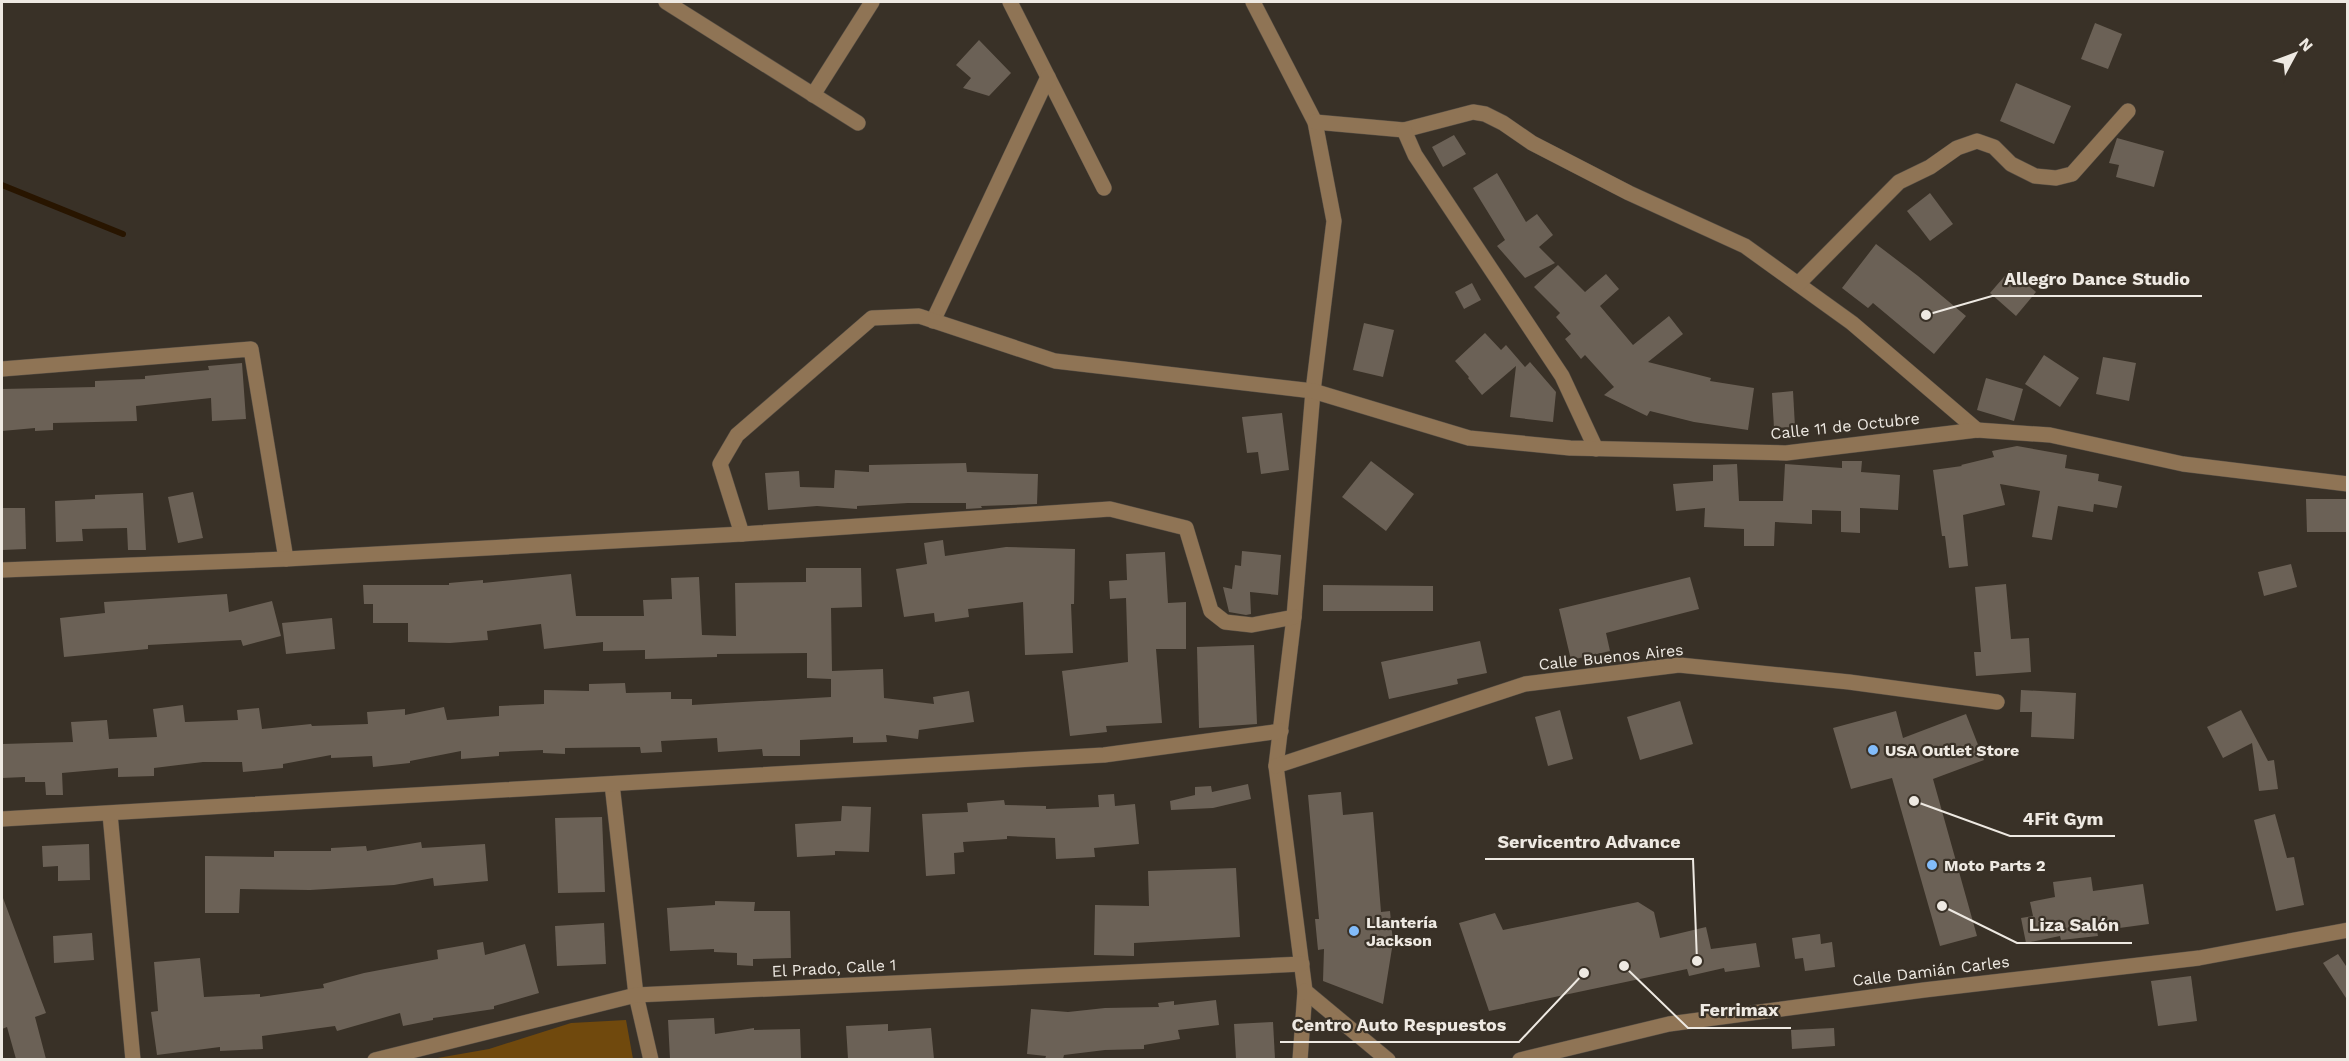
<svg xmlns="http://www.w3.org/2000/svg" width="2349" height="1061" viewBox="0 0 2349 1061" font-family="'Work Sans',sans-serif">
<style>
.green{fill:#70490d}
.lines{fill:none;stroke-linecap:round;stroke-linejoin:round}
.stream{stroke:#281500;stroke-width:6}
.building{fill:#6b6156}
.minor-casing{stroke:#564e45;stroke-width:16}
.minor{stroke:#8f7455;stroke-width:15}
.poi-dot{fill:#82bcfa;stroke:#393127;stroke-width:2}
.labels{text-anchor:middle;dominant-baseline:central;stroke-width:4.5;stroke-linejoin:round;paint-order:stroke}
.street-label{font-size:16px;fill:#eee9e2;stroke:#393127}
.poi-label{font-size:16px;font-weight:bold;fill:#eee9e2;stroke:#393127;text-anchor:start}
.leader{fill:none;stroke:#eee9e2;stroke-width:2}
.callout-dot{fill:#eee9e2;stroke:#393127;stroke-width:2}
.callout-label{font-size:18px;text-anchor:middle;font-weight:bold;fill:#eee9e2;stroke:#393127;stroke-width:4.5;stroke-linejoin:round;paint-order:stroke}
</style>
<rect width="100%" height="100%" fill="#393127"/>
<!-- green -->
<polygon class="green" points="626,1020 633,1059 432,1059 489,1049 571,1023"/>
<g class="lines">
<!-- stream -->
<polyline class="stream" points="2,185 123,234"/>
</g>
<!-- building -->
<g class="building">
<polygon points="2095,23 2122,34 2108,69 2081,59"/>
<polygon points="979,40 1011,73 989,96 963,88 971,78 956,65"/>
<polygon points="2016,83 2071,106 2054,144 2000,121"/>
<polygon points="1454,135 1466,154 1443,167 1432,147"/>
<polygon points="2117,138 2164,151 2154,187 2116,177 2119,165 2109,163"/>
<polygon points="1497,173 1526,222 1537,214 1553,235 1539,247 1555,263 1525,278 1497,246 1505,240 1473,188"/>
<polygon points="1930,193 1953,224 1930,241 1907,211"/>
<polygon points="1876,244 1918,276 1966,316 1934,354 1873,303 1868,308 1842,288"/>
<polygon points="1558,265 1585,292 1606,274 1619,289 1600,306 1633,345 1669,316 1683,334 1648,362 1711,378 1710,381 1754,388 1748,430 1694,422 1650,411 1647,416 1604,395 1614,387 1585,355 1581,359 1565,339 1571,334 1556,317 1560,313 1534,287"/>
<polygon points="2010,270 2036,292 2016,316 1990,293"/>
<polygon points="1472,283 1481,300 1464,309 1455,292"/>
<polygon points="1364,323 1394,330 1383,377 1353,370"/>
<polygon points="1485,333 1501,350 1506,345 1525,367 1530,362 1556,392 1553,422 1510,417 1516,366 1482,395 1468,378 1469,377 1455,361"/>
<polygon points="2044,355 2079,378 2060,407 2025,384"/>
<polygon points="2103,357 2136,363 2129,401 2096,394"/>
<polygon points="242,363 246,419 212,421 211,398 136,406 137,421 53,423 53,430 35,431 35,428 2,431 2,389 95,387 95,381 145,379 145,376 209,370 208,366"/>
<polygon points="1986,378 2023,389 2014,421 1977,410"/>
<polygon points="1793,391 1795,427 1774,428 1772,393"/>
<polygon points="1282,413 1289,470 1261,474 1258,452 1247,453 1242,417"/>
<polygon points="2017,446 2067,455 2065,468 2099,474 2098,481 2122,486 2117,508 2094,504 2093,512 2058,506 2052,540 2032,537 2040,491 2000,484 2005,505 1963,515 1968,566 1949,568 1945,536 1942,536 1933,470 1962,466 1961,465 1994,457 1992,451"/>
<polygon points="1371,461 1414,494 1386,531 1342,497"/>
<polygon points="1842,461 1862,461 1861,472 1900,475 1898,510 1860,508 1860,533 1841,532 1841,511 1812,510 1812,524 1775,522 1774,546 1744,546 1744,529 1704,527 1705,508 1676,511 1673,484 1713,481 1713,465 1737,464 1739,501 1783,501 1785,464 1842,468"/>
<polygon points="966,463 967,472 1038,474 1037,504 981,506 982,508 966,509 966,503 908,503 857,506 857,509 817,506 768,510 765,473 799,471 800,487 834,488 835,470 869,472 869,465"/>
<polygon points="193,492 203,538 178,543 168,497"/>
<polygon points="143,493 146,550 128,550 127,528 82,529 83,541 56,542 55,501 95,499 95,495"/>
<polygon points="2306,499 2348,499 2348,532 2307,532"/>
<polygon points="2,508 25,508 26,549 2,550"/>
<polygon points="943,540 945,556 1006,547 1075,549 1074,604 1071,604 1073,653 1025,655 1023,602 968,609 969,617 935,622 934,613 904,617 896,569 927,564 924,543"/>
<polygon points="1242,551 1281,555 1278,595 1250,592 1251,614 1246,615 1229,612 1223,587 1232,589 1235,565 1241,566"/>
<polygon points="1165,552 1168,603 1186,602 1186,649 1156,649 1162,723 1106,726 1107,732 1070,736 1062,671 1128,662 1126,598 1110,599 1109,581 1127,580 1126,554"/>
<polygon points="2291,564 2297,587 2264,596 2258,572"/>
<polygon points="806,568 861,568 862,607 831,608 832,671 883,669 884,698 934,704 933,697 969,691 974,722 919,730 918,739 886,735 887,742 853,743 853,737 800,740 800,756 763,756 762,749 718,752 717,738 661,741 662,752 641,753 640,747 565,748 565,754 543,753 543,750 499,752 499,756 461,759 461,751 410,761 410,763 373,767 372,756 331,758 331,755 283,764 283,768 243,772 242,762 203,762 154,768 154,776 118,777 118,768 62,773 63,795 46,795 45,782 25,782 25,777 2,778 2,744 73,742 71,722 107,720 109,739 157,737 153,709 183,705 185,722 238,720 237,710 259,708 262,729 311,724 312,726 368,724 367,712 405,709 405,715 444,707 447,720 499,716 499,706 544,704 544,690 589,691 589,684 625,683 626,693 671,692 671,699 692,699 692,705 831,697 831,679 807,678 807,653 717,654 717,657 645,659 645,650 603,651 603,642 544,649 541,624 487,631 488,640 450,643 408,642 408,623 373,623 373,604 364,604 363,585 449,585 449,583 483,580 483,583 571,574 576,616 644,616 643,600 672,599 671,578 699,577 702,635 736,636 735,583 806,582"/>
<polygon points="1690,577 1699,609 1606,633 1610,651 1571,660 1559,609"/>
<polygon points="2006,584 2011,639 2029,638 2031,672 1976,676 1974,652 1981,652 1975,587"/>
<polygon points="1323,585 1433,586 1433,611 1323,611"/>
<polygon points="227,594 229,612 272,601 281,636 243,646 241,640 148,645 148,649 64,657 60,618 105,613 104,602"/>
<polygon points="332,618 335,649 286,654 282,623"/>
<polygon points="1480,641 1487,673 1457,679 1458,684 1389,699 1381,662"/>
<polygon points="1254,645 1257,724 1199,728 1197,647"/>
<polygon points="2021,690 2076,693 2074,739 2031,737 2032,712 2020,712"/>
<polygon points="1680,701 1693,744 1640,760 1627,717"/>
<polygon points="1560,710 1573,759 1548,766 1535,717"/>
<polygon points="2241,710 2268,761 2274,760 2278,789 2259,791 2252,743 2223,758 2207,727"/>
<polygon points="1896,711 1903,738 1966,714 1984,760 1933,779 1977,936 1940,946 1892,778 1851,789 1833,728"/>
<polygon points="1248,784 1251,799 1213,808 1171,810 1170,801 1195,795 1195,787 1211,786 1212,792"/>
<polygon points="1341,792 1343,815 1373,812 1381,912 1390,911 1393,942 1383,1004 1323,981 1324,949 1318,950 1315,919 1319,919 1308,795"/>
<polygon points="1114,794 1115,806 1135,804 1139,844 1094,848 1095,857 1056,859 1055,838 1007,836 1007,839 963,842 964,852 954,853 955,874 926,876 922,814 968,812 967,803 1004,800 1005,805 1046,806 1046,809 1099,807 1098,795"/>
<polygon points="842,806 871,807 869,852 835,851 835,855 797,857 795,824 841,821"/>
<polygon points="2275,814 2287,858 2294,857 2304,905 2276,911 2254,820"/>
<polygon points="602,817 605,892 558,893 555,818"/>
<polygon points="421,842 422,848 485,844 488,881 434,886 433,878 394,885 310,890 240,889 239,913 205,913 205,856 274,857 274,851 331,851 331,848 366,846 367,851"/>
<polygon points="89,844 90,880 58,881 58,866 43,867 42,846"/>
<polygon points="1236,868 1240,937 1134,943 1134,956 1094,955 1095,905 1149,906 1148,871"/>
<polygon points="2091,877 2093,891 2143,884 2149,924 2097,931 2098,936 2061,940 2060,936 2026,943 2021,918 2033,916 2030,902 2055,897 2053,882"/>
<polygon points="3,898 46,1013 35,1017 46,1059 16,1059 7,1027 2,1029"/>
<polygon points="715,901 755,902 754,911 790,911 791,958 753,959 753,966 737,965 737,953 714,952 714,949 670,951 667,908 715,905"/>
<polygon points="1638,902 1654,912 1660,938 1706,927 1711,949 1756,943 1760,967 1725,972 1724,968 1689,976 1687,969 1489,1011 1459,923 1495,913 1503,930"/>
<polygon points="604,923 606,964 557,966 555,926"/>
<polygon points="92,933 94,960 54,963 53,936"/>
<polygon points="1820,934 1821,944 1832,942 1835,967 1805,971 1803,958 1795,959 1792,938"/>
<polygon points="483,942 485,955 525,944 539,993 494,1006 494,1009 433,1018 433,1020 403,1026 400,1013 337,1031 335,1026 262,1036 263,1049 220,1051 220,1047 157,1055 151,1012 158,1011 154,962 200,958 204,997 260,994 260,997 324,988 323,984 364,973 438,959 437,950"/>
<polygon points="2338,954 2348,969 2348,1001 2323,963"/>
<polygon points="2191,976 2197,1021 2158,1026 2151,981"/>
<polygon points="1216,1000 1219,1025 1178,1030 1180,1039 1144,1045 1144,1049 1105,1050 1064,1055 1063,1059 1045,1059 1046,1056 1027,1054 1031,1009 1068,1012 1105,1008 1159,1007 1158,1003 1174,1001 1174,1005"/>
<polygon points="714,1018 715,1034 754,1028 754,1030 800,1029 801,1059 670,1059 668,1020"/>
<polygon points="1273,1022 1275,1059 1236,1059 1234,1024"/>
<polygon points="888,1024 888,1031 931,1028 934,1059 848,1059 846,1026"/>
<polygon points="1834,1028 1835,1046 1792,1049 1791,1030"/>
</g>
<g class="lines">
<defs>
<g id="minor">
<polyline points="666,2 858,123"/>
<polyline points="1010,2 1104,188"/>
<polyline points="1253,2 1315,122 1334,221 1313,391 1294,617 1276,766 1305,991 1300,1060"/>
<polyline points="813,95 872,2"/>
<polyline points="1315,122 1404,130 1473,112 1485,114 1503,123 1532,143 1629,193 1745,246 1852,323 1977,430"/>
<polyline points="1404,130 1415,155 1562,376 1596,449"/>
<polyline points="1798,284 1899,182 1930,167 1957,148 1977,141 1994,147 2011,164 2035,176 2056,178 2072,174 2128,111"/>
<polyline points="933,321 1048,77"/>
<polyline points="2,369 251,349 286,559"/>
<polyline points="742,534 720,464 737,435 872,318 919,316 1055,361 1313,391 1469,438 1570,448 1786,453 1977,430 2050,435 2183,464 2348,484"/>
<polyline points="2,570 286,559 742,534 1110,509 1186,528 1211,611 1225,622 1252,625 1294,617"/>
<polyline points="1276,766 1525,684 1679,665 1849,682 1997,702"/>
<polyline points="612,784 636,995 651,1060"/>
<polyline points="110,814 133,1060"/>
<polyline points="2,819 1104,755 1281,731"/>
<polyline points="1305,991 1388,1060"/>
<polyline points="375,1060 636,995 1302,964"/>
<polyline points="1520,1060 1669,1024 1924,990 2199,958 2348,930"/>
</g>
</defs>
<!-- minor casing -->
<use href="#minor" class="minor-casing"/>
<!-- minor -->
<use href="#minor" class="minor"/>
</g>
<!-- markers -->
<g class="poi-dot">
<circle cx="1873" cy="750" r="6"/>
<circle cx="1932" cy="865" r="6"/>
<circle cx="1354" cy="931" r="6"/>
</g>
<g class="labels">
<!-- street labels -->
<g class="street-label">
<text transform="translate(1845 426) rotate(-6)">Calle 11 de Octubre</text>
<text transform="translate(1611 657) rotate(-6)">Calle Buenos Aires</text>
<text transform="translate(834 968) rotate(-3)">El Prado, Calle 1</text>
<text transform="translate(1931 971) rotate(-7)">Calle Damián Carles</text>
</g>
<!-- poi labels -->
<g class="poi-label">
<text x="1885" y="750">USA Outlet Store</text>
<text x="1944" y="865">Moto Parts 2</text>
<text x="1366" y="922">Llantería<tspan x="1366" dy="18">Jackson</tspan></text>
</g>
</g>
<!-- callouts -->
<path class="leader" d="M1926 315L1992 296H2202M1914 801L2010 836H2115M1697 961L1693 859H1485M1942 906L2017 943H2132M1624 966L1688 1028H1791M1584 973L1519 1042H1280"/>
<g class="callout-dot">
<circle cx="1926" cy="315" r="6"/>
<circle cx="1914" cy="801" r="6"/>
<circle cx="1697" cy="961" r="6"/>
<circle cx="1942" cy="906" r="6"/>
<circle cx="1624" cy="966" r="6"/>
<circle cx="1584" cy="973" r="6"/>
</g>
<g class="callout-label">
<text x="2097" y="285">Allegro Dance Studio</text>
<text x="2063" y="825">4Fit Gym</text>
<text x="1589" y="848">Servicentro Advance</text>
<text x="2074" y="931">Liza Salón</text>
<text x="1739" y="1016">Ferrimax</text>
<text x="1399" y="1031">Centro Auto Respuestos</text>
</g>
<!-- border -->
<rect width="2349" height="1061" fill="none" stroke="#eee9e2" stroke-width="6"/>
<!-- north arrow -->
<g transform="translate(2295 54) rotate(49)" stroke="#393127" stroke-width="4.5" paint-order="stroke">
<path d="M0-4.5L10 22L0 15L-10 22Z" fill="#eee9e2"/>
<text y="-9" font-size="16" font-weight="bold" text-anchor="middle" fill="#eee9e2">N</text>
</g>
</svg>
